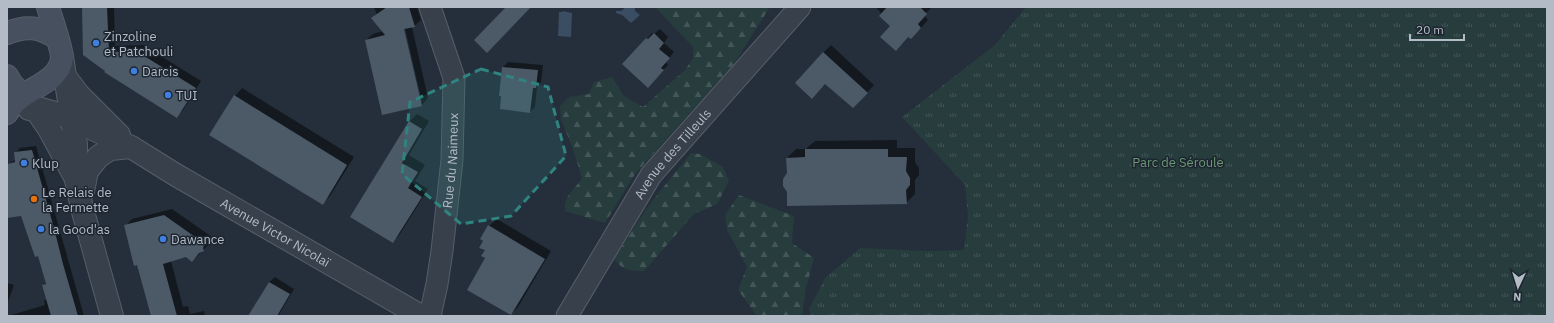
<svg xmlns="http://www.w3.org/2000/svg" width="1554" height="323" viewBox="0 0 1554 323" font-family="'IBM Plex Sans',sans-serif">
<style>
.forest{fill:url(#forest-firs)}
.park{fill:url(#park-tufts)}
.water{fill:#3a4d63}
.shadow{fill:#0007;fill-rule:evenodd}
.building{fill:#4c5967}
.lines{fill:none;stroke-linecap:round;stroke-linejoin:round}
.minor-casing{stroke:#565e69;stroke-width:23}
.tertiary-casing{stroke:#565e69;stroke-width:24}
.secondary-casing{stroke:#565e69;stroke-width:24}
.minor{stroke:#38414b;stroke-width:21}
.tertiary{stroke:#38414b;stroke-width:22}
.secondary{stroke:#46505e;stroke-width:22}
.marked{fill:#308480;fill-opacity:0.2;stroke:#308480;stroke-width:3;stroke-dasharray:8 5;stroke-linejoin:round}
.shop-dot{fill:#3f7fe0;stroke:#1d2630;stroke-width:1.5}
.food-dot{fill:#e8710a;stroke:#1d2630;stroke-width:1.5}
.labels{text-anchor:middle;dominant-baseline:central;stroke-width:3;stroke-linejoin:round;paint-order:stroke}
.poi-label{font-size:13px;fill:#b3bbc7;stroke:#1d2630;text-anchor:start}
.street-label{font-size:13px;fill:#b3bbc7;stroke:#1d2630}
.park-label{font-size:13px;fill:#6b9773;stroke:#1d2630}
</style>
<defs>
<pattern id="forest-firs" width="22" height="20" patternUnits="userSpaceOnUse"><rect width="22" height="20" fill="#273c3d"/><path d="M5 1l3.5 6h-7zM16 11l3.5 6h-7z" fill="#445658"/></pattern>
<pattern id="park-tufts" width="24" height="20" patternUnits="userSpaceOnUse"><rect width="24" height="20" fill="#273c3d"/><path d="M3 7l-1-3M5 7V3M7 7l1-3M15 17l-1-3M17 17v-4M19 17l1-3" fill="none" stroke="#445658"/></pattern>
</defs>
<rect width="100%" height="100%" fill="#242f3b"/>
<!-- forest -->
<g class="forest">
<path d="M 655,7 L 770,7 L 733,65 L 635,174 L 605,223 L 565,211 C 564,194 574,191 582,178 L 573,149 L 561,119 L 560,106 L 569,97 L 589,94 L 594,82 L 612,77 L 624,96 L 643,107 L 685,70 L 693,58 L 693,47 Z"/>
<path d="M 691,153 L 700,154 L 723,167 L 729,181 L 717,204 L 694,214 L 644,271 C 629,271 624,271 614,259 L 649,205 Z"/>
<polygon points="739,195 794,216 792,243 814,258 806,288 802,316 757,316 738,290 747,267 727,230 725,215"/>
</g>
<!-- park -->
<polygon class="park" points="1026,7 1547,7 1547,316 811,316 809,309 825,278 860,248 930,251 964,250 968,217 965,185 902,117 995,45"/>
<!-- water -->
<g class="water">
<polygon points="626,7 635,7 635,11 640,15 631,23 622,15 616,13 616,11 621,11"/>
<polygon points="563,11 572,13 571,37 558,36 559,12 563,12"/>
</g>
<!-- shadow -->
<g class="shadow">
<polygon points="83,7 114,7 115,46 143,45 201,81 183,110 177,116 105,72"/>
<path d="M 374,7 L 417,7 L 421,20 L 414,26 L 412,27 L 428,98 L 422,105 L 383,114 L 366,40 L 373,34 L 383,31 ZM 402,24 L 404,24 L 422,102 L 420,102 Z"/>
<polygon points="876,7 932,7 924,15 928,20 919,30 892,26"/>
<polygon points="660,29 668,37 664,43 674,52 666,62 668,65 653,81 624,64 652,33 654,34"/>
<polygon points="831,45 874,85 861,99 826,83 812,98 823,53"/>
<polygon points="508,62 543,65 541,82 537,86 535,107 530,112 503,67"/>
<polygon points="242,88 354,157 330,196 322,204 235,96"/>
<polygon points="417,114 429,121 409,155 425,165 415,181 428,189 400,234 393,242 351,217 410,121"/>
<polygon points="897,140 897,148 915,148 915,162 919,168 919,175 915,180 915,194 906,203 788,173 787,158 796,149 806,149 815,141"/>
<polygon points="36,146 84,316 8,316 45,305 44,301 47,299 43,285 47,282 39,255 22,215 7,217 7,177 9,164 16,159 15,153 20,148"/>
<polygon points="172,209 212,237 209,240 210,243 192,261 186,256 171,261 183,307 188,306 190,314 204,311 205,316 152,316 138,264 125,226 132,219"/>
<polygon points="497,219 551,251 518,307 511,314 487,258 486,250 489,226"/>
<polygon points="275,277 294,289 278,316 249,316 269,282"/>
<polygon points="7,283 14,285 7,304"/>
</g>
<!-- building -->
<g class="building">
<polygon points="82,7 107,7 109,52 136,51 196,88 177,118 104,72 105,71 83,55"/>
<polygon points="387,7 409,7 415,27 404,29 422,106 382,115 365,40 385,35 371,18"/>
<polygon points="506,7 531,7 487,53 474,40"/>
<polygon points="887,7 920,7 927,14 918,24 921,28 911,39 908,37 896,51 880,37 890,26 879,16"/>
<polygon points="654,33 664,43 659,49 670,58 661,68 664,70 648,88 622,64 646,38 648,39"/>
<polygon points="823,52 868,93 853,108 825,84 812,99 795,83"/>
<polygon points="502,67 538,70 536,88 533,88 530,113 500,109 501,96 499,96"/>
<polygon points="234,95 347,165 323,205 209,135"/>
<polygon points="409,121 422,129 402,163 418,172 408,188 422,197 393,243 350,217"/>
<polygon points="805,149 888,149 888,157 907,157 906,171 910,178 910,185 906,190 907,204 787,206 787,192 783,186 783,179 787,173 786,158 805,157"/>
<polygon points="32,150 54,228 63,264 78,316 51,316 42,285 46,284 38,256 35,257 21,216 7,218 7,171 8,164 15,162 14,152"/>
<polygon points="164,215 205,244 203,248 204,251 199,253 192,262 186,257 163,264 177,316 151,316 137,265 134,266 124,225"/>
<polygon points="488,225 545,259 511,315 467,290 485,258 481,256 485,250 479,248 483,241 480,239"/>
<polygon points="269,282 290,294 277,316 248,316"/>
</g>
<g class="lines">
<defs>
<g id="minor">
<path id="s1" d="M 430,316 L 437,284 L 442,251 L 452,160 L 454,78 L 430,7"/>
<path id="s2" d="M 567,316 L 651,175 L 800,7"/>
</g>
<g id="tertiary">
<polyline points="62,57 76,145 76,180 82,208 112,316"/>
<polyline points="66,78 79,95 119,135"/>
<path id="s3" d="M 22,95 L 34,107 L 63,115 L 131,147 L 176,175 L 421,316"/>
<polyline points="29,109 34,107 49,129 75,177"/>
<polyline points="83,191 87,171 98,157 110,149 131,147"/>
</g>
<g id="secondary">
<path d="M 7,33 C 27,25 40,27 57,38"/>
<polyline points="7,76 11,83 22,95"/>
<path d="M 7,113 C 20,87 59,86 62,58 C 62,48 51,18 48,7"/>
</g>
</defs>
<!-- minor casing -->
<use href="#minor" class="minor-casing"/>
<!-- tertiary casing -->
<use href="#tertiary" class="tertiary-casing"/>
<!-- secondary casing -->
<use href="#secondary" class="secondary-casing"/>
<!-- minor -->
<use href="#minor" class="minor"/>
<!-- tertiary -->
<use href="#tertiary" class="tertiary"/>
<!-- secondary -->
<use href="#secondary" class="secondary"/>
</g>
<!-- marked area -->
<path class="marked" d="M 481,69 L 548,87 L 566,156 L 511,216 L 461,224 L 402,174 L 410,102 Z"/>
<!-- markers -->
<g class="shop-dot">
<circle cx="96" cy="43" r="4"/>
<circle cx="134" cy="71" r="4"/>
<circle cx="168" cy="95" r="4"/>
<circle cx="24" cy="163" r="4"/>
<circle cx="41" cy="229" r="4"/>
<circle cx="163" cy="239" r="4"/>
</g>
<circle class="food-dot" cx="34" cy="199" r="4"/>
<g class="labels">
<!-- poi labels -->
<g class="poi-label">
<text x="104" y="36">Zinzoline<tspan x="104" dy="15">et Patchouli</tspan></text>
<text x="142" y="71">Darcis</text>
<text x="176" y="95">TUI</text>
<text x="32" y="163">Klup</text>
<text x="42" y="192">Le Relais de<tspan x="42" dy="15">la Fermette</tspan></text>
<text x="49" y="229">la Good'as</text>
<text x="171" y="239">Dawance</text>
</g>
<!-- street labels -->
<g class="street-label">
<text stroke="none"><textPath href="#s2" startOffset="194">Avenue des Tilleuls</textPath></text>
<text stroke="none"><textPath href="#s1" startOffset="157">Rue du Naimeux</textPath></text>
<text stroke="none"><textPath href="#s3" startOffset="290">Avenue Victor Nicolaï</textPath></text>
</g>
<!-- park labels -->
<g class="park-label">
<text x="1178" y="162">Parc de Séroule</text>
</g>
</g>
<!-- border -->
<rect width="1554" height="323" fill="none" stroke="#b3bbc7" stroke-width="16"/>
<!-- north arrow -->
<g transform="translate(1518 287) rotate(184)" stroke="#1d2630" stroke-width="3" paint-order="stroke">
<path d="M0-3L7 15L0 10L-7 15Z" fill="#b3bbc7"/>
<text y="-6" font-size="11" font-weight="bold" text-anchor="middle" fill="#b3bbc7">N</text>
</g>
<!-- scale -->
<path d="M1410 34v6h54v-6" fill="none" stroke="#b3bbc7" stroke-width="2"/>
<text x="1416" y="34" font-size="12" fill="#b3bbc7" stroke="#1d2630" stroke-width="3" paint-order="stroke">20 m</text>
</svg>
